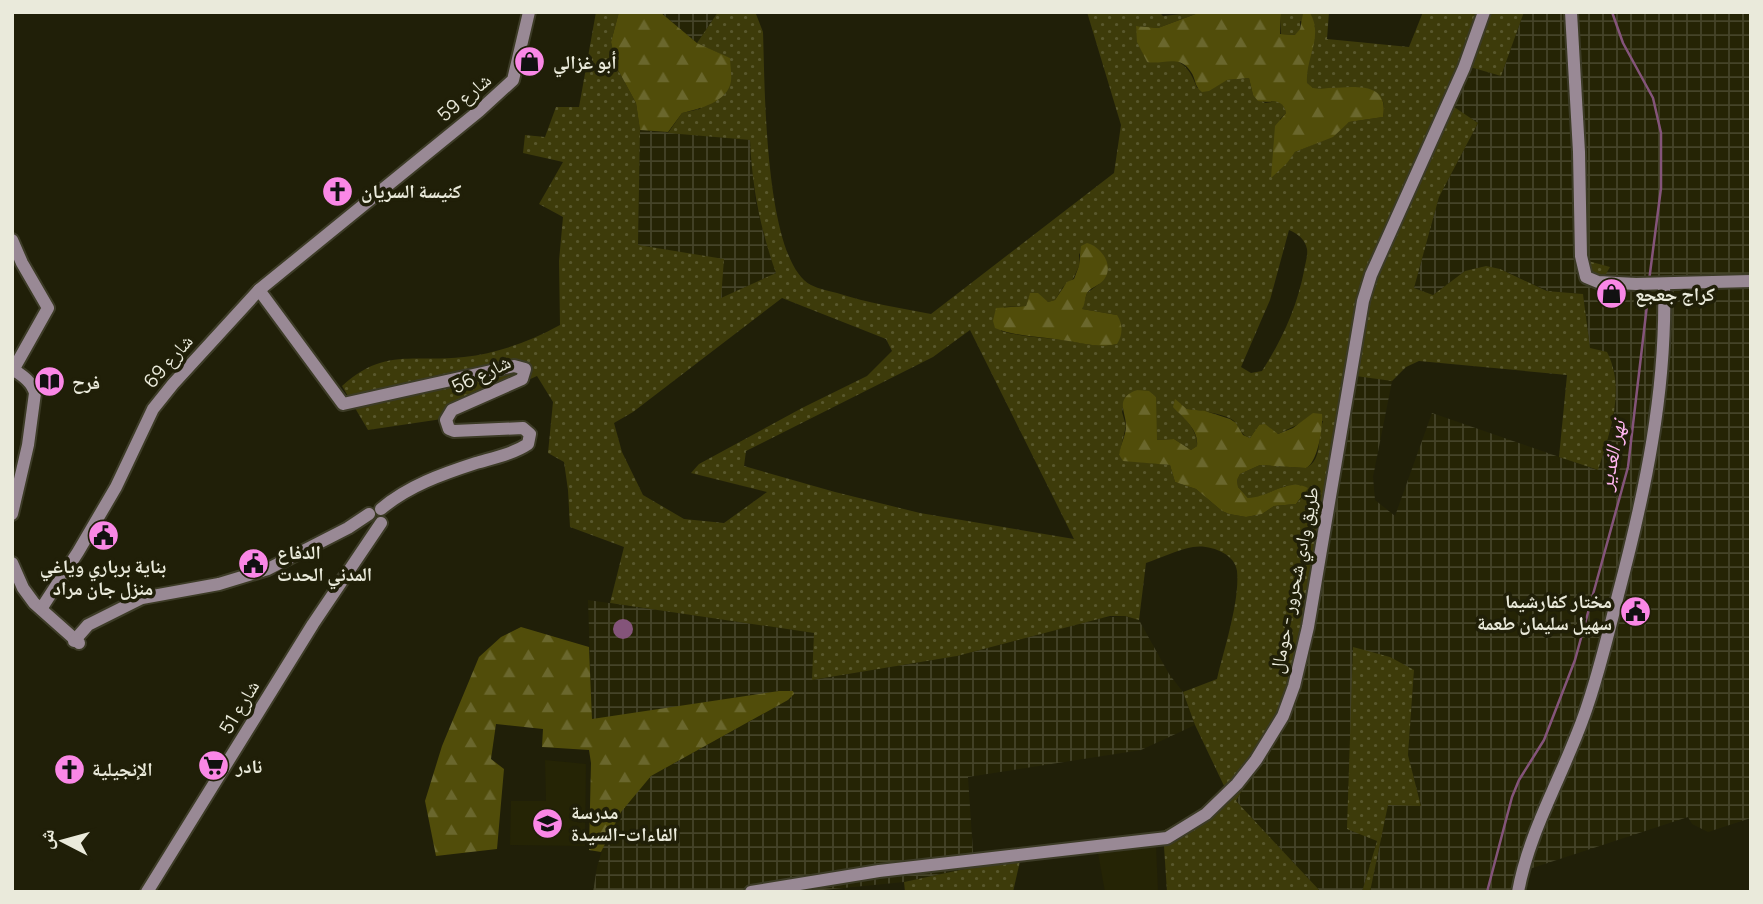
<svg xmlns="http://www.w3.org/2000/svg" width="1763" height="904" viewBox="0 0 1763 904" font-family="Manrope,'Noto Naskh Arabic',sans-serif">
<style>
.built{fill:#252405}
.industrial{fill:url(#industrial-grid)}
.grass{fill:url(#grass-dots);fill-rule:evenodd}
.forest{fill:url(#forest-firs)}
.water{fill:#84547a}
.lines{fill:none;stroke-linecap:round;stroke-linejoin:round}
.stream{stroke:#84547a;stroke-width:2.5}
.secondary-casing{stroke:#3c3b26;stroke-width:16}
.secondary{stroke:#998995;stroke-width:12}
.labels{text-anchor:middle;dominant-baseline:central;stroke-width:7;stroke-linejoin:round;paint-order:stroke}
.poi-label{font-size:19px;font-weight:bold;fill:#eaeadb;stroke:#201f08;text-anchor:start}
.street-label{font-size:19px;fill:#eaeadb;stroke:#201f08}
.water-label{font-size:21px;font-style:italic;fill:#ffb5f0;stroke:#201f08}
</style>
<defs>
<pattern id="industrial-grid" width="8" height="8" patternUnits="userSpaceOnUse" patternTransform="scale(1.75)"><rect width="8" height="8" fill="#252405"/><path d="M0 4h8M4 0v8" fill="none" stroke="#454429"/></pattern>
<pattern id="grass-dots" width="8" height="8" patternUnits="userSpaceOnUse" patternTransform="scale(1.75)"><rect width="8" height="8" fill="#3d3b0a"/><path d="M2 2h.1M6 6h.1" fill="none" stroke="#59582d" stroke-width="1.8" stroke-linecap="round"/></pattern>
<pattern id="forest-firs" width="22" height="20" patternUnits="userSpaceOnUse" patternTransform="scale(1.75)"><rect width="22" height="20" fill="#514d0a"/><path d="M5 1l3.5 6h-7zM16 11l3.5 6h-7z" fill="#6a672d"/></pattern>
</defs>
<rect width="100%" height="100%" fill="#201f08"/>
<!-- built -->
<g class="built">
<polygon points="545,760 586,764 585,846 510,845 511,801 546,801"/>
<polygon points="1156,845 1158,892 1105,892 1098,853"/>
</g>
<!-- industrial -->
<g class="industrial">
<polygon points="660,12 718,12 697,43"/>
<polygon points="1524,12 1751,12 1751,818 1708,832 1692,824 1688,817 1520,872 1517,892 1370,892 1388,805 1421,805 1408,755 1414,670 1377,841 1362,892 1321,892 1236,801 1281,720 1356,375 1392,381 1373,477 1375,500 1395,516 1432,413 1597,470 1614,420 1614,366 1590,349 1583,294 1548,291 1507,272 1486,266 1465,271 1433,295 1414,288 1439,197 1478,123 1453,107 1470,67 1501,76"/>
<polygon points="640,130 750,140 755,199 764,236 776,273 720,299 638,245"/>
<polygon points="588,600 815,633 813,680 957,656 1101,618 1125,616 1139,620 1169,674 1183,692 1195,725 1141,750 968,777 974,867 904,882 803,892 593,892 597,867 606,838 621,812 643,783 651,776 792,698 779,691 592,720"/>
</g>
<!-- grass -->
<g class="grass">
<path d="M 596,12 L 619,12 L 611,42 L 617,68 L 636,103 L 640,130 L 638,245 L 724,259 L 721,298 L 776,273 C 760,229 752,186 750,140 L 668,133 L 682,113 L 700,109 L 729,58 L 697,43 L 718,12 L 753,12 L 756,14 L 763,32 C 765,82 764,261 811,285 C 819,289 829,291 837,293 C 868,303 899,308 931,314 L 1114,173 L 1121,125 L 1087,12 L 1159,12 L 1163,16 L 1201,12 L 1158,28 L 1136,26 C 1137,40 1141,50 1147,62 C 1155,64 1156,62 1164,60 C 1183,57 1192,73 1197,88 L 1227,80 L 1249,78 L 1253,95 L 1265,103 L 1279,101 L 1284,106 L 1286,113 L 1280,119 L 1282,167 L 1295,152 L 1324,140 L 1349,122 L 1383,117 C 1392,75 1338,91 1313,88 L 1306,83 C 1305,64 1315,46 1315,26 L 1300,21 L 1300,29 L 1296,35 L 1281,34 L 1281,12 L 1329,12 L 1327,39 L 1409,47 L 1423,12 L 1524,12 L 1501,76 L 1470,67 L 1454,107 L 1478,123 L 1439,197 L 1414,288 L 1433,295 L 1465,271 L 1486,266 L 1500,269 L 1547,291 L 1583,294 L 1590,348 L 1607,352 C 1626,389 1610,433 1598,470 L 1559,457 L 1567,375 L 1419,361 L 1406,367 L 1392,381 L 1356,376 L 1308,641 L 1281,720 L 1236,801 L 1321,892 L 1167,892 L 1163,831 L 1179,822 L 1193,819 L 1226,790 L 1195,725 L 1183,692 L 1217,679 C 1224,649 1240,601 1237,571 C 1235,553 1209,544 1193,547 C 1177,550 1161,558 1146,563 L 1139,620 L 1125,616 L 1110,616 L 957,656 L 812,680 L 814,633 L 610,603 L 624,547 L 570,527 L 568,490 L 564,462 L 548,453 L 553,402 L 537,376 L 442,419 L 368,430 L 342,386 C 385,347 413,363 464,357 C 498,353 529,342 560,325 L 559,261 L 563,217 L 539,204 L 563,162 L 523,153 L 525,135 L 545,137 L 556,107 L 579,107 ZM 1289,230 C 1298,234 1305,239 1307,249 C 1308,256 1305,264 1304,271 C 1297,307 1282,340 1262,371 L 1251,373 L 1241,367 L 1270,300 ZM 1079,253 L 1099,284 L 1087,293 L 1082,309 L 1117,315 L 1117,344 C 1098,349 1081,342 1062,340 C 1041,337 1021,337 1001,331 L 1004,307 L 1026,306 L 1030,294 L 1048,302 L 1055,300 L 1063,287 L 1073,279 L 1079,266 ZM 782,298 L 886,339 L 892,351 L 867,376 L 802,408 L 699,464 L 691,473 L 767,492 L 724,523 L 684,519 L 643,495 L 622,452 L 614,423 L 633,412 ZM 970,330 L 1074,539 L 920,513 L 835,492 L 744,466 L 746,451 L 933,357 ZM 1137,390 L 1156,397 L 1156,440 L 1174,439 L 1191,450 L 1197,446 C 1198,433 1188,421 1179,413 L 1181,404 L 1187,409 C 1197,410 1229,414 1235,422 C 1241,430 1240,434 1250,438 L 1259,425 L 1278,434 L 1299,424 L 1323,421 C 1317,437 1323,460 1306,468 L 1260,465 L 1240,474 L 1237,480 L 1238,487 L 1248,498 L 1256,498 L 1285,486 L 1301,485 L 1305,494 L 1296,504 L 1274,506 L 1262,514 L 1246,517 L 1229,514 L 1222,511 L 1196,489 L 1175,482 L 1170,465 L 1123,460 L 1119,455 L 1126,426 L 1122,412 L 1125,398 Z"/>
<polygon points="1588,261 1610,267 1603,279 1592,273"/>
<polygon points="1353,647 1390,657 1414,670 1408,755 1421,806 1388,805 1370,892 1362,892 1377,841 1347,829"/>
<polygon points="1020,861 1013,892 905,892 904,882 974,867"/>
</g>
<!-- forest -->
<g class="forest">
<path d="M 619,12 L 660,12 L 697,43 L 730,58 C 730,65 732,74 731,81 C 728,102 699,109 682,113 L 668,132 L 640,130 L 636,103 L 617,68 L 611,42 Z"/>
<path d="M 1201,12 L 1281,12 L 1280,34 L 1295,35 L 1300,29 L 1303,14 L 1310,13 C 1324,36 1305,59 1307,83 L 1313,88 C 1339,91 1391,74 1383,117 L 1349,122 L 1333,137 L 1295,152 L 1287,163 L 1271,178 L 1275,126 L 1286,113 C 1282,96 1271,104 1258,101 L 1253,95 L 1249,78 L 1227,80 L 1209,91 L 1202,92 C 1194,86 1196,79 1191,72 C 1179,53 1161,66 1147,62 L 1137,42 L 1136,26 L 1158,28 Z"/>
<path d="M 1087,243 C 1100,246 1114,264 1105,278 C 1101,285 1091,287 1087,293 C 1085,297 1085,305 1082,309 L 1117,315 C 1123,324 1123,335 1117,344 C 1097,349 1081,342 1061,340 C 1038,336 1017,337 995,328 L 993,321 L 996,308 L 1026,306 L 1030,293 L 1038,293 L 1048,302 L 1055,300 L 1067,282 L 1074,279 L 1079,266 L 1081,246 Z"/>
<path d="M 1137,390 L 1149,391 L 1156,397 L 1157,440 L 1174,439 L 1191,450 L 1197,446 C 1199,429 1183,418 1173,407 L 1175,399 L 1187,409 L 1205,411 L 1230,419 L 1236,423 L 1243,435 L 1250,438 L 1259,425 L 1265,424 L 1278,434 L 1293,428 L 1313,413 L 1322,414 C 1323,427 1318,462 1306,468 L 1260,465 L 1240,474 L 1237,480 L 1238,487 L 1248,498 C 1269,498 1287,477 1308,488 L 1296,504 L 1274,506 L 1262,514 L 1246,517 L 1229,514 L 1222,511 L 1196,489 L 1175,482 L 1170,465 L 1123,461 L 1119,455 C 1120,446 1125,437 1126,428 C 1127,412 1113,399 1137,390 Z"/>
<polygon points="521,627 589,647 592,719 779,691 793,691 794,694 788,700 651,776 621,812 601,852 589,850 591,763 589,750 542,747 543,729 496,724 491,759 504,769 497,849 436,856 425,801 442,746 479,657 501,637"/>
</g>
<!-- water -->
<circle class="water" cx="623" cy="629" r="10"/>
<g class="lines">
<!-- stream -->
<g class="stream">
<polyline points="1612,12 1623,43 1653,98 1661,133 1661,188 1649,281"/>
<polyline points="1487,892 1512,797 1519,780 1544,740 1575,660 1628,467 1649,288"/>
</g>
<defs>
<g id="secondary">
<polyline points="1571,12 1579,152 1581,256 1586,277 1598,282 1636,284 1751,281"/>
<polyline points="12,240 22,263 48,308 12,372"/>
<path d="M 259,290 L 343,404 L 514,366 L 525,369 L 522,379 L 452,410 L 446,420 L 449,429 L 454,431 L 523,428 L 530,434 L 528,444 C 513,454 493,458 476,463 C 442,474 408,486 381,509"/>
<path d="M 12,514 L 28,445 L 35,393 C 32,382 23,376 14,370"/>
<polyline points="12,563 23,588 34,603 79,643"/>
<polyline points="41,609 78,552 116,487 153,409 173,384 259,290 479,111 513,80 529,12"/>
<polyline points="74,641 88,625 142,598 219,584 268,569 348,528 369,514"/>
<polyline points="147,892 313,624 381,523"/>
<polyline points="751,892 879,871 1167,838 1206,814 1237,784 1256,760 1283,716 1294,686 1308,627 1363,301 1371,275 1464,68 1484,12"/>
<path d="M 1518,892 C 1530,826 1568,767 1588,704 C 1600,668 1609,631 1618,595 C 1645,493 1667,390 1664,284"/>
</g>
</defs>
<!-- secondary casing -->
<use href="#secondary" class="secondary-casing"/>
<!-- secondary -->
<use href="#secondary" class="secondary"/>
</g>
<!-- icons -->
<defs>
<symbol id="shop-disc" viewBox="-11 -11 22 22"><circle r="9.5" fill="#fa87e6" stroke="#201f08"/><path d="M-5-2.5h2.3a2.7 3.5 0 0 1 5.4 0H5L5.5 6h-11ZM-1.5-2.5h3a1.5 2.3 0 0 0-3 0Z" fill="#111"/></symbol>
<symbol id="church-disc" viewBox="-11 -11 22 22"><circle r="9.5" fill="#fa87e6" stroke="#201f08"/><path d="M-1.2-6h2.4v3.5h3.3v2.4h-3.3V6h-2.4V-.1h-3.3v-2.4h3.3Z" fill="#111"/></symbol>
<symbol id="library-disc" viewBox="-11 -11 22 22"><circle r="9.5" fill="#fa87e6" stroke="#201f08"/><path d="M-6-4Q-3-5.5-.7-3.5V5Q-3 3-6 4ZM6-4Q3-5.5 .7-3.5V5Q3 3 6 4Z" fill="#111"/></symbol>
<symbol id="civic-disc" viewBox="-11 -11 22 22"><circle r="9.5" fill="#fa87e6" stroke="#201f08"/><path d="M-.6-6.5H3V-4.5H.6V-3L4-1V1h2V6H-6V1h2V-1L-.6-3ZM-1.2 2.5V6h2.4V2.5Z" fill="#111"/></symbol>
<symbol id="supermarket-disc" viewBox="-11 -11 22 22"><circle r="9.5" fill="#fa87e6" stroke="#201f08"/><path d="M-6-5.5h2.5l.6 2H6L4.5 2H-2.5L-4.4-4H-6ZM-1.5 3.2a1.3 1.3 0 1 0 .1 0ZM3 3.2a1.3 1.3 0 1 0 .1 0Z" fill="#111"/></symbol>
<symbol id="school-disc" viewBox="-11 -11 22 22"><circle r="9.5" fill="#fa87e6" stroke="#201f08"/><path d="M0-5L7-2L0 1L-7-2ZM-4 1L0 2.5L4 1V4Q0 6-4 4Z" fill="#111"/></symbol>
</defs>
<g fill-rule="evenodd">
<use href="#shop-disc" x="512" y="44" width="35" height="35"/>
<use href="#church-disc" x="320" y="174" width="35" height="35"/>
<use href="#shop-disc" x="1594" y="276" width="35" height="35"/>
<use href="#library-disc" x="32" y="364" width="35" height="35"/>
<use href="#civic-disc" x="86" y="518" width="35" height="35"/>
<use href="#civic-disc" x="236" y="546" width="35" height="35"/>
<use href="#civic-disc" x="1618" y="594" width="35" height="35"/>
<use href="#supermarket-disc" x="196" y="748" width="35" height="35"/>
<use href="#church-disc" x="52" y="752" width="35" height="35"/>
<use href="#school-disc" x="530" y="806" width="35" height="35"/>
</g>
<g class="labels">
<!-- poi labels -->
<g class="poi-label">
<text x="553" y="62">أبو غزالي</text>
<text x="361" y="191">كنيسة السريان</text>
<text x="1635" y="294">كراج جعجع</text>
<text x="72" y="382">فرح</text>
<text x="277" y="552">الدفاع<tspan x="277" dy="22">المدني الحدت</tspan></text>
<text x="103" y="566" text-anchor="middle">بناية برباري وياغي<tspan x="103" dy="22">منزل جان مراد</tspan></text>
<text x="1612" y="601" text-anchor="end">مختار كفارشيما<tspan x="1612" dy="22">سهيل سليمان طعمة</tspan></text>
<text x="236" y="766">نادر</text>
<text x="92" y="769">الإنجيلية</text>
<text x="571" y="812">مدرسة<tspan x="571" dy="22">الفاءات-السيدة</tspan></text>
</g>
<!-- street labels -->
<g class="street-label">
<text transform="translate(464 97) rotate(-40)">شارع 59</text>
<text transform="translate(168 361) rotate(-49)">شارع 69</text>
<text transform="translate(481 374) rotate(-26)">شارع 56</text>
<text transform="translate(1294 580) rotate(-79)">طريق وادي شحرور - حومال</text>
<text transform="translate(239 707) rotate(-59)">شارع 51</text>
</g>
<!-- water labels -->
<g class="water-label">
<text transform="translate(1611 455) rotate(-79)">نهر الغدير</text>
</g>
</g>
<!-- border -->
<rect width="1763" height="904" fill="none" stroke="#eaeadb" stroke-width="28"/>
<!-- north arrow -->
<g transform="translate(63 841) rotate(276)" stroke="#201f08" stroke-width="5" paint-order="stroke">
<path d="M0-5L12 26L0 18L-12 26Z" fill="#eaeadb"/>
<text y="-10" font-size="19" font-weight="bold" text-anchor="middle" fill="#eaeadb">ش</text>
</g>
</svg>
